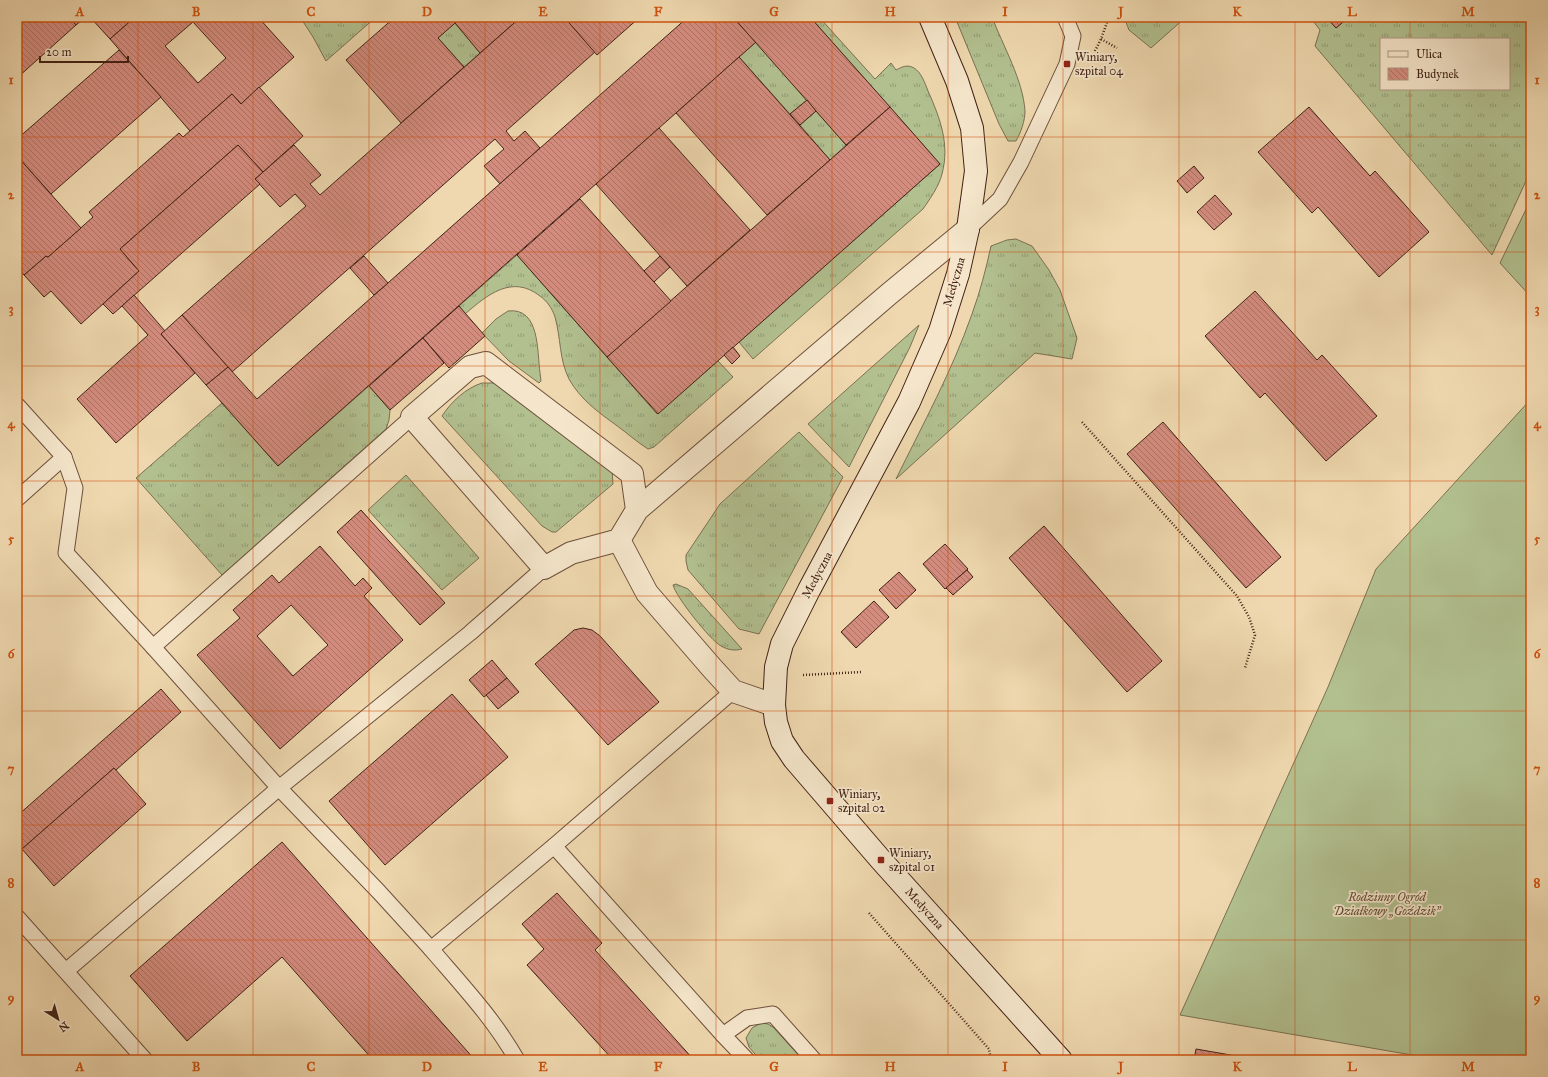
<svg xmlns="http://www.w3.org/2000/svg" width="1548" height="1077" viewBox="0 0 1548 1077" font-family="'IM FELL Great Primer',serif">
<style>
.grass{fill:url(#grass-tufts);stroke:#7a7153;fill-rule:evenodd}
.garden{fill:#b2c090;stroke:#7a7153}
.building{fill:url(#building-back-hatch);stroke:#422216;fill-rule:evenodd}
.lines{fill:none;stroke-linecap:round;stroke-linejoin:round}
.lane-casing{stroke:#6d503c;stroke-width:17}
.street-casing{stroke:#6d503c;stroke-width:24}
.secondary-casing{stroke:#422216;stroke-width:24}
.path{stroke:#422216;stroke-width:2.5;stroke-dasharray:1 2;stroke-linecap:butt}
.lane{stroke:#f5e6cb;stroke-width:15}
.street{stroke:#f5e6cb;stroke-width:22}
.secondary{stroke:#f5e6cb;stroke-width:22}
.grid{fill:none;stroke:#cf510e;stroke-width:1;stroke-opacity:0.55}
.poi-dot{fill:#8f2418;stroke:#f5e6cb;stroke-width:1.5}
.labels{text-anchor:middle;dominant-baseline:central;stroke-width:3.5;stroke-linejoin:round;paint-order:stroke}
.poi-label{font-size:12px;fill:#422216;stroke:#f5e6cb;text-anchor:start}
.street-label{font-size:12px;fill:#422216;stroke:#f5e6cb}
.park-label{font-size:12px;font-style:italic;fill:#5e4a34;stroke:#f5e6cb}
.neatline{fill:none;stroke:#cf510e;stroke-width:1.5}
.grid-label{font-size:13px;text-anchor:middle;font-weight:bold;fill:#cf510e}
</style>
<defs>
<pattern id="grass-tufts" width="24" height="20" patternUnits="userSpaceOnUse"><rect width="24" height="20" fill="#b2c090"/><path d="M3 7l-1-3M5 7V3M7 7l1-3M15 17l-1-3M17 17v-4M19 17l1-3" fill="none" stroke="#929c75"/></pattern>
<pattern id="building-back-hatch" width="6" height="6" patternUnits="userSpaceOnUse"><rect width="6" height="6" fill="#d48c7e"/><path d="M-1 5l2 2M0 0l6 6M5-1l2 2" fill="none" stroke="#ae7266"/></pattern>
</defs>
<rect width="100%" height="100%" fill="#efd8af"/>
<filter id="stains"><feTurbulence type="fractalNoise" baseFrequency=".005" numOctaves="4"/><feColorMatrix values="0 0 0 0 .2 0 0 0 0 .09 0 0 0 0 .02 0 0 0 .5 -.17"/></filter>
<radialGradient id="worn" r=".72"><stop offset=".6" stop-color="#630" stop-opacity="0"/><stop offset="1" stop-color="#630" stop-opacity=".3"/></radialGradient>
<!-- grass -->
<g class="grass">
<polygon points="300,17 376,17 326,61 313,37"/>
<path d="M 810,17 L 819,17 L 875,79 L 891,63 L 896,70 C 902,67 907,64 914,68 C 921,72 925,83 928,91 C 940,118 950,144 942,174 C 939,186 930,199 923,209 L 753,359 L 739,342 L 940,164 Z"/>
<path d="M 955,17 L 992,17 C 1003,46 1023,80 1025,111 C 1025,121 1021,132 1016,141 L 1008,141 L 999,124 Z"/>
<polygon points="1124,17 1186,17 1151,48 1129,30"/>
<path d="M 1310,17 L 1331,17 L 1328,19 L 1336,28 L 1349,17 L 1531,17 L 1531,170 L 1492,255 L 1315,46 L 1320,30 ZM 1381,39 L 1509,39 L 1509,89 L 1381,89 Z"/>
<polygon points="455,23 480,53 464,67 438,38"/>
<polygon points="756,42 807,100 790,114 739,57"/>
<polygon points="816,111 846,145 830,160 800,125"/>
<path d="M 1016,239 L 1032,246 L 1049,270 L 1060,290 L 1077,338 L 1072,359 L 1035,353 L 896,479 C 923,424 952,371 972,314 C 980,292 986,269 991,246 L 1007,240 Z"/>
<path d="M 517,255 L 657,414 L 718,361 L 733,377 L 654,447 L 648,449 C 637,442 627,433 616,425 C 598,412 580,399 569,379 C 559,359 561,338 555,317 C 552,308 547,301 540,296 C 512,274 487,295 465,314 L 459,306 Z"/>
<path d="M 508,311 C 540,307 537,351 540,373 L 541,381 L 539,383 L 509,361 L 482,333 L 496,319 Z"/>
<polygon points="919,325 910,347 849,467 808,424"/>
<path d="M 482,383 L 496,383 L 612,469 L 613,484 L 556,532 L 552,532 L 542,526 L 442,416 C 451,402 466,388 482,383 Z"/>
<polygon points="369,386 390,410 389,420 386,429 222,575 136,478 222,403 278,466"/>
<polygon points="799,432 843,477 759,634 739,629 688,570 686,561 686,555 720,504"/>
<polygon points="406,475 479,558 442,590 368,510"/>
<path d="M 676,584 L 688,589 L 742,649 C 735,651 728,650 721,646 C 710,640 676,597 673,585 Z"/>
<polygon points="761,1023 768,1024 773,1027 803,1060 760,1060 749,1047 746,1038 752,1028"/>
</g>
<!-- garden -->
<g class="garden">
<polygon points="1531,199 1531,297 1500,263"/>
<polygon points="1531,399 1531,1060 1441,1060 1180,1015 1328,687 1376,569"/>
</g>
<!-- building -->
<g class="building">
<polygon points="17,17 69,17 76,25 17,78"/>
<polygon points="69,17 86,17 76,25"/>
<polygon points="90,17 135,17 110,39"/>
<path d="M 135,17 L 258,17 L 294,57 L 241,104 L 232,94 L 190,131 L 110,39 ZM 193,22 L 226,58 L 198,83 L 165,46 Z"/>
<polygon points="395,17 462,17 438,38 464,67 401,123 346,60"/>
<polygon points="462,17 521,17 480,53 455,23"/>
<polygon points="521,17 564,17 595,52 506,131 514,141 525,131 540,148 500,184 484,166 504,149 495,139 232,372 182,315 306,206 295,194 280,207 255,179 294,145 321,175 310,184 320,195"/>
<polygon points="564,17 640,17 597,55"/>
<polygon points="688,17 733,17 756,42 278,466 206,385 228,367 257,399"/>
<polygon points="733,17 810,17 890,107 846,145"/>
<polygon points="1331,17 1349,17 1336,28 1328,19"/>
<polygon points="119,50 161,97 51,194 17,156 17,139"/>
<polygon points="739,57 830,160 767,215 676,113"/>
<polygon points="259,87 303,136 263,172 238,145 120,249 139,271 81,324 51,291 44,297 24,275 46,256 48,257 93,217 89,212 179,133 183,137 232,94 241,104"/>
<polygon points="807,100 816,111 800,125 790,114"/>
<polygon points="890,107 940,164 658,414 607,357"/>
<polygon points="1309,107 1370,176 1375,171 1429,232 1379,277 1318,207 1312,213 1258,152"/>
<polygon points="659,128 750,230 687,286 596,184"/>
<polygon points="238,145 263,172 255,179 260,184 113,314 103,304 139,271 120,249"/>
<polygon points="17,156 81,228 48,257 46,256 24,275 17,267"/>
<polygon points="1194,166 1204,178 1187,193 1177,181"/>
<polygon points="1215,195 1232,214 1214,230 1197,212"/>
<polygon points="580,199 671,301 607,357 517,255"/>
<polygon points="364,256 388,283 374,295 350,268"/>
<polygon points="660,256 670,267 654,282 644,271"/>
<polygon points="1255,291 1317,360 1322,355 1377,416 1326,461 1265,393 1260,398 1205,336"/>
<polygon points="134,295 165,331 161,334 195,373 116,443 77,399 148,335 122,306"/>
<polygon points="459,306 485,336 449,368 423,338"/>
<polygon points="182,315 228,367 206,385 161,334"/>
<polygon points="423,338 444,363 390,410 369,386"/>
<polygon points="733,347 740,356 732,364 724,355"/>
<polygon points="1163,422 1281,557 1246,588 1127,454"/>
<polygon points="361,510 445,603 420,625 337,532"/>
<polygon points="1044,526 1162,661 1127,692 1009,558"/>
<polygon points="945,544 968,569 945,589 923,564"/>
<path d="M 320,546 L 355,586 L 363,578 L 372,588 L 364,596 L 403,640 L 280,749 L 197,655 L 240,618 L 233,610 L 272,575 L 279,583 ZM 291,605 L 328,645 L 293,676 L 257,636 Z"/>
<polygon points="967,570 973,577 953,595 946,588"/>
<polygon points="899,572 916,590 896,609 879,590"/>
<polygon points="874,601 889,617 856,648 841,632"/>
<polygon points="583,628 592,630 600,636 659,702 608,745 535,664 574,630"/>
<polygon points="492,660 507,678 484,697 469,680"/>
<polygon points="507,678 519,692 498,709 486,695"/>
<polygon points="161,689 181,712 116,770 114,768 22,849 17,844 17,816"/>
<polygon points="452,694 508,757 385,865 329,801"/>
<polygon points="114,768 146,804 54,886 22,849"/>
<polygon points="282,842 475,1060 373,1060 282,957 187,1041 130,976"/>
<polygon points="557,893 602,943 595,950 694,1060 613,1060 527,965 544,949 522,924"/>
<polygon points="1196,1049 1248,1058 1248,1060 1194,1060"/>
</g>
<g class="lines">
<defs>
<g id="lane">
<polyline points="968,229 1000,199 1021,162 1067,64 1073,36 1065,17"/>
<polyline points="17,405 64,457 75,488 66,553 153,647 279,788 379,892 431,949 554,846 733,691"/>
<polyline points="17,499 64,457"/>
<polyline points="153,647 412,417"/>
<polyline points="554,846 723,1035 747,1060"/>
<polyline points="17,917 145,1060"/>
<path d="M 431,949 C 461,984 494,1019 517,1060"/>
<polyline points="66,971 279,788 470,633 544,568"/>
<polyline points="723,1035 747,1018 773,1014 814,1060"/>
</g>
<g id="street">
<polyline points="637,510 632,474 486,363 470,367 412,417 544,568 571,553 619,540 637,510 889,294 968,229"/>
<polyline points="619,540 647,593 712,668 733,691 774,705"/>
</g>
<g id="secondary">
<path id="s1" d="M 930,17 L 957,81 L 972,128 L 976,171 L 968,229 L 958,274 L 940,331 L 909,402 L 809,590 L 782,644 L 776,667 L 774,705 L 776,722 L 782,741 L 794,759 L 881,860 L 1061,1060"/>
</g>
</defs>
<!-- lane casing -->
<use href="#lane" class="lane-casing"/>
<!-- street casing -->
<use href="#street" class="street-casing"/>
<!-- secondary casing -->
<use href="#secondary" class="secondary-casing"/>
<!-- path -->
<g class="path">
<polyline points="1101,39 1117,48"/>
<polyline points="1095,51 1101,39 1109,17"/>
<polyline points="1082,422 1237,596 1249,617 1255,635 1245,668"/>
<polyline points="803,675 862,672"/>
<polyline points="869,913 989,1049 991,1060"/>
</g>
<!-- lane -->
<use href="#lane" class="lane"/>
<!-- street -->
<use href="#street" class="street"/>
<!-- secondary -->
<use href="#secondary" class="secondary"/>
</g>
<!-- grid -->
<path class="grid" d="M 138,17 L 138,1060M 253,17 L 253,1060M 369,17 L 369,1060M 485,17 L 485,1060M 600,17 L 600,1060M 716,17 L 716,1060M 832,17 L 832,1060M 948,17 L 948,1060M 1063,17 L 1063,1060M 1179,17 L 1179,1060M 1295,17 L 1295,1060M 1410,17 L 1410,39M 1410,89 L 1410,1060M 17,137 L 1531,137M 17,252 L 1531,252M 17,366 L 1531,366M 17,481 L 1531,481M 17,596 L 1531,596M 17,711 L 1531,711M 17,825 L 1531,825M 17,940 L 1531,940"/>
<!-- markers -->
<g class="poi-dot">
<rect x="1063" y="60" width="8" height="8" rx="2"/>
<rect x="826" y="797" width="8" height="8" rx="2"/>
<rect x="877" y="856" width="8" height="8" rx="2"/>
</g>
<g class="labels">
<!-- poi labels -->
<g class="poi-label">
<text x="1075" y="57">Winiary,<tspan x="1075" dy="14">szpital 04</tspan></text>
<text x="838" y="794">Winiary,<tspan x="838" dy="14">szpital 02</tspan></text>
<text x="889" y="853">Winiary,<tspan x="889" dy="14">szpital 01</tspan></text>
</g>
<!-- street labels -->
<g class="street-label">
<text transform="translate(954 282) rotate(-74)">Medyczna</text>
<text transform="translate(817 575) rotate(-62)">Medyczna</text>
<text stroke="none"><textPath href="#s1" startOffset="996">Medyczna</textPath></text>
</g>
<!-- park labels -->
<g class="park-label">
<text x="1387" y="897">Rodzinny Ogród<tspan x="1387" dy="14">Działkowy „Goździk”</tspan></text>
</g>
</g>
<!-- margin -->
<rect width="1548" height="1077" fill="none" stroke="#efd8af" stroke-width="44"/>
<!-- legend -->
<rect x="1380" y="38" width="130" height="52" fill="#f5e6cb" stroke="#ad9883"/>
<rect x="1388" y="51" width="20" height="6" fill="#f5e6cb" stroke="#ad9883"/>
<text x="1416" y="58" font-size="12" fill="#422216">Ulica</text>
<rect x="1388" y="68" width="20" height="12" fill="url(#building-back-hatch)" stroke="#ad9883"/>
<text x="1416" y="78" font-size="12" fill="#422216">Budynek</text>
<!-- north arrow -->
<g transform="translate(58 1019) rotate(143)" stroke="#f5e6cb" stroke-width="3" paint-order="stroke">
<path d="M0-3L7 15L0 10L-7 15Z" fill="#422216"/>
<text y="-6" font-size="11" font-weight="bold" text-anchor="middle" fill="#422216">N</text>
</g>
<!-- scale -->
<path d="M40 56v6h88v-6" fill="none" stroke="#422216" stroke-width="2"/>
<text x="46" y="56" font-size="12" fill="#422216" stroke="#f5e6cb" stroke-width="3" paint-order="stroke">20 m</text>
<rect x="22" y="22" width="1504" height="1033" class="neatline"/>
<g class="grid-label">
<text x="80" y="16">A</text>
<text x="196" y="16">B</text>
<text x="311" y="16">C</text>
<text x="427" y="16">D</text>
<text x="543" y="16">E</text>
<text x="658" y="16">F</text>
<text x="774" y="16">G</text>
<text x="890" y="16">H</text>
<text x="1005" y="16">I</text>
<text x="1121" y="16">J</text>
<text x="1237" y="16">K</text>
<text x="1352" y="16">L</text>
<text x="1468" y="16">M</text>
<text x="11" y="84">1</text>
<text x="1537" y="84">1</text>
<text x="11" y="199">2</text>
<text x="1537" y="199">2</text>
<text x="11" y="313">3</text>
<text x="1537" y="313">3</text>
<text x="11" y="428">4</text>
<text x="1537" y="428">4</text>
<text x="11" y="543">5</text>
<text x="1537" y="543">5</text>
<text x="11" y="658">6</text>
<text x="1537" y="658">6</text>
<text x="11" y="773">7</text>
<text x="1537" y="773">7</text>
<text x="11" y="887">8</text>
<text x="1537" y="887">8</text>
<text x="11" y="1002">9</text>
<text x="1537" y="1002">9</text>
<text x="80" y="1071">A</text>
<text x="196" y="1071">B</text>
<text x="311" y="1071">C</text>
<text x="427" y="1071">D</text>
<text x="543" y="1071">E</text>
<text x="658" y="1071">F</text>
<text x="774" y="1071">G</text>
<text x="890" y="1071">H</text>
<text x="1005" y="1071">I</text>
<text x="1121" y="1071">J</text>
<text x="1237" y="1071">K</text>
<text x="1352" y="1071">L</text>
<text x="1468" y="1071">M</text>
</g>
<rect width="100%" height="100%" filter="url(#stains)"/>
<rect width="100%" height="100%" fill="url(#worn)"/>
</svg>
